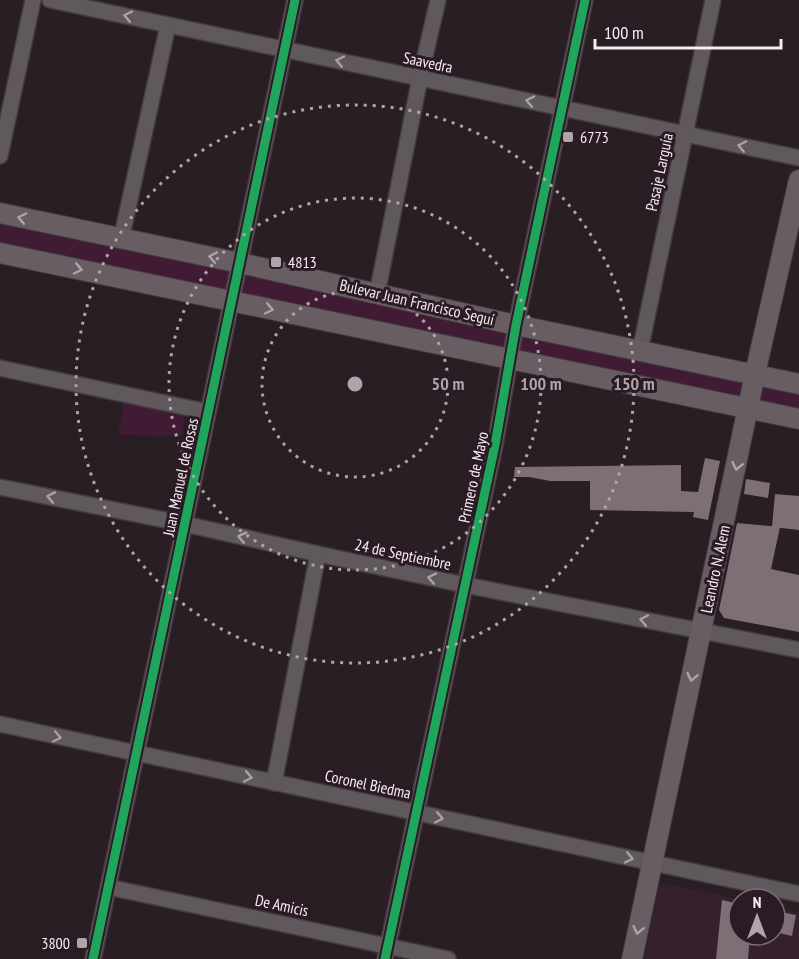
<svg xmlns="http://www.w3.org/2000/svg" width="799" height="959" viewBox="0 0 799 959" font-family="'PT Sans Narrow',sans-serif">
<style>
.built{fill:#35212d}
.green{fill:#411b33}
.building{fill:#7e6f77}
.lines{fill:none;stroke-linecap:round;stroke-linejoin:round}
.minor-casing{stroke:#423a3e;stroke-width:18}
.major-casing{stroke:#423a3e;stroke-width:22}
.minor{stroke:#5f585c;stroke-width:15}
.major{stroke:#695d64;stroke-width:20}
.cycleway-casing{stroke:#2b1b24;stroke-width:13}
.cycleway{stroke:#20a55d;stroke-width:9}
.oneway{stroke:#aba2a7}
.oneway2{stroke:#b0a4ab}
.ring{fill:none;stroke:#afa4aa;stroke-width:3;stroke-dasharray:3 6}
.poi-dot{fill:#afa4aa;stroke:#2b1b24;stroke-width:2}
.labels{text-anchor:middle;dominant-baseline:central;stroke-width:6;stroke-linejoin:round;paint-order:stroke}
.street-label{font-size:16px;fill:#f7ecf2;stroke:#2b1b24}
.poi-label{font-size:16px;fill:#f7ecf2;stroke:#2b1b24;text-anchor:start}
.centre{fill:#afa4aa;stroke:#2b1b24;stroke-width:3}
.ring-label{font-size:18px;text-anchor:middle;font-weight:bold;fill:#afa4aa;stroke:#2b1b24;stroke-width:6;stroke-linejoin:round;paint-order:stroke}
</style>
<rect width="100%" height="100%" fill="#281e23"/>
<!-- built -->
<polygon class="built" points="667,884 739,899 739,935 775,935 775,907 799,912 799,959 644,959 659,886"/>
<!-- green -->
<g class="green">
<polygon points="0,213 799,384 799,419 0,253"/>
<polygon points="124,400 185,412 182,436 118,435"/>
</g>
<!-- building -->
<g class="building">
<polygon points="705,458 720,461 708,520 693,517 694,512 590,510 590,481 550,481 529,477 514,477 515,467 681,465 681,491 698,492"/>
<polygon points="746,479 770,483 768,498 744,494"/>
<polygon points="775,494 799,496 799,530 772,527"/>
<polygon points="737,523 780,527 771,569 799,575 799,632 724,618 719,610"/>
<polygon points="722,900 739,904 739,935 750,935 748,959 716,959"/>
<polygon points="775,911 796,915 792,936 775,932"/>
</g>
<g class="lines">
<defs>
<g id="minor">
<polyline points="50,0 799,158"/>
<polyline points="0,156 33,0"/>
<polyline points="121,240 168,25"/>
<polyline points="377,294 420,78 438,0"/>
<polyline points="640,351 713,0"/>
<polyline points="0,368 208,412"/>
<polyline points="0,487 185,524 318,554 465,585 799,650"/>
<polyline points="0,724 799,894"/>
<polyline points="274,783 318,554"/>
<polyline points="108,887 448,959"/>
<polyline points="93,959 295,0"/>
<polyline points="385,959 495,445 516,325 585,0"/>
</g>
<g id="major">
<polyline points="0,213 240,263 516,325 799,384"/>
<polyline points="0,253 799,419"/>
<polyline points="632,959 755,374 799,180"/>
</g>
</defs>
<!-- minor casing -->
<use href="#minor" class="minor-casing"/>
<!-- major casing -->
<use href="#major" class="major-casing"/>
<!-- minor -->
<use href="#minor" class="minor"/>
<!-- major -->
<use href="#major" class="major"/>
<defs>
<g id="cycleway">
<polyline points="93,959 295,0"/>
<polyline points="385,959 495,445 516,325 585,0"/>
</g>
</defs>
<!-- cycleway casing -->
<use href="#cycleway" class="cycleway-casing"/>
<!-- cycleway -->
<use href="#cycleway" class="cycleway"/>
</g>
<!-- one-way arrows -->
<defs><path id="oneway-chevron" d="M-2-3.5L2.5 0L-2 3.5" fill="none" stroke-width="1.6" stroke-linecap="round" stroke-linejoin="round" transform="scale(1.5)"/></defs>
<g class="oneway">
<use href="#oneway-chevron" transform="translate(128 16) rotate(-168)"/>
<use href="#oneway-chevron" transform="translate(340 61) rotate(-168)"/>
<use href="#oneway-chevron" transform="translate(530 101) rotate(-168)"/>
<use href="#oneway-chevron" transform="translate(742 146) rotate(-168)"/>
<use href="#oneway-chevron" transform="translate(51 497) rotate(-169)"/>
<use href="#oneway-chevron" transform="translate(242 537) rotate(-167)"/>
<use href="#oneway-chevron" transform="translate(432 578) rotate(-168)"/>
<use href="#oneway-chevron" transform="translate(644 620) rotate(-169)"/>
<use href="#oneway-chevron" transform="translate(57 737) rotate(12)"/>
<use href="#oneway-chevron" transform="translate(248 777) rotate(12)"/>
<use href="#oneway-chevron" transform="translate(439 818) rotate(12)"/>
<use href="#oneway-chevron" transform="translate(629 858) rotate(12)"/>
</g>
<g class="oneway2">
<use href="#oneway-chevron" transform="translate(22 218) rotate(-168)"/>
<use href="#oneway-chevron" transform="translate(213 257) rotate(-169)"/>
<use href="#oneway-chevron" transform="translate(78 269) rotate(12)"/>
<use href="#oneway-chevron" transform="translate(269 309) rotate(12)"/>
<use href="#oneway-chevron" transform="translate(737 466) rotate(102)"/>
<use href="#oneway-chevron" transform="translate(692 677) rotate(102)"/>
<use href="#oneway-chevron" transform="translate(638 930) rotate(102)"/>
</g>
<!-- distance rings -->
<g class="ring">
<circle cx="355" cy="384" r="93"/>
<circle cx="355" cy="384" r="186"/>
<circle cx="355" cy="384" r="279"/>
</g>
<!-- markers -->
<g class="poi-dot">
<rect x="562" y="131" width="12" height="12" rx="3"/>
<rect x="270" y="256" width="12" height="12" rx="3"/>
<rect x="76" y="937" width="12" height="12" rx="3"/>
</g>
<g class="labels">
<!-- street labels -->
<g class="street-label">
<text transform="translate(428 62) rotate(12)">Saavedra</text>
<text transform="translate(659 172) rotate(-78)">Pasaje Larguía</text>
<text transform="translate(417 302) rotate(13)">Bulevar Juan Francisco Seguí</text>
<text transform="translate(180 477) rotate(-78)">Juan Manuel de Rosas</text>
<text transform="translate(473 477) rotate(-78)">Primero de Mayo</text>
<text transform="translate(403 554) rotate(12)">24 de Septiembre</text>
<text transform="translate(715 569) rotate(-78)">Leandro N. Alem</text>
<text transform="translate(368 784) rotate(12)">Coronel Biedma</text>
<text transform="translate(282 905) rotate(12)">De Amicis</text>
</g>
<!-- poi labels -->
<g class="poi-label">
<text x="580" y="137">6773</text>
<text x="288" y="262">4813</text>
<text x="70" y="943" text-anchor="end">3800</text>
</g>
</g>
<circle cx="355" cy="384" r="9" class="centre"/>
<g class="ring-label">
<text x="448" y="390">50 m</text>
<text x="541" y="390">100 m</text>
<text x="634" y="390">150 m</text>
</g>
<!-- north arrow -->
<g transform="translate(757 917)"><circle r="28" fill="#2b1b24" stroke="#7d6f76" stroke-width="1.5"/>
<path d="M0-4.5L10 22L0 15L-10 22Z" fill="#afa4aa"/>
<text y="-9" font-size="16" font-weight="bold" text-anchor="middle" fill="#f7ecf2">N</text>
</g>
<!-- scale -->
<path d="M595 39v9h186v-9" fill="none" stroke="#f7ecf2" stroke-width="3"/>
<text x="604" y="39" font-size="18" fill="#f7ecf2" stroke="#2b1b24" stroke-width="4.5" paint-order="stroke">100 m</text>
</svg>
